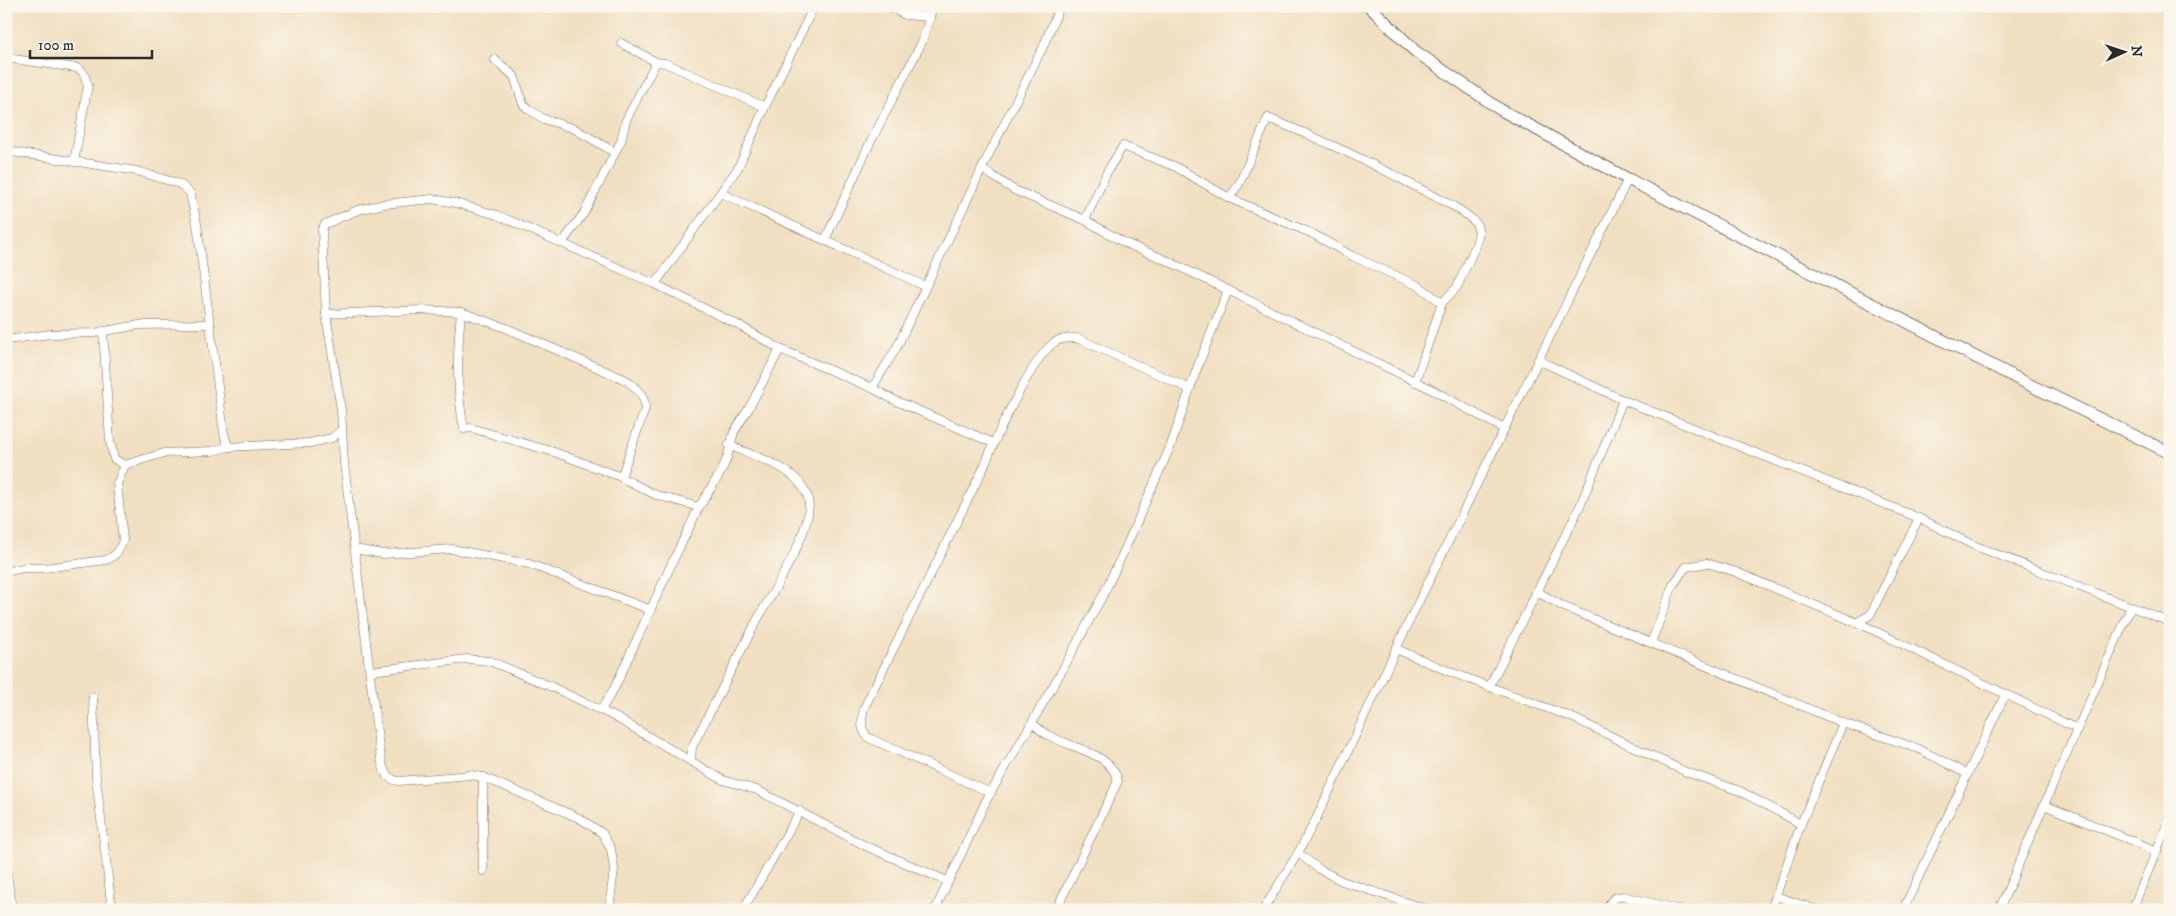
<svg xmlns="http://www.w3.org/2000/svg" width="2176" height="916" viewBox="0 0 2176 916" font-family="'IM FELL DW Pica',serif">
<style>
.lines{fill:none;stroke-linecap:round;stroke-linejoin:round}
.minor-casing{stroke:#706a60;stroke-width:9}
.secondary-casing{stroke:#706a60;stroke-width:13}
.minor{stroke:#fff;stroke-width:8}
.secondary{stroke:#fff;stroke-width:11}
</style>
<rect width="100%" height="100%" fill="#fbf7ec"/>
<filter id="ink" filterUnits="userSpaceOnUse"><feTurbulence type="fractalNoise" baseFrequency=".02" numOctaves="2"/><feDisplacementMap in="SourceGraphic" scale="10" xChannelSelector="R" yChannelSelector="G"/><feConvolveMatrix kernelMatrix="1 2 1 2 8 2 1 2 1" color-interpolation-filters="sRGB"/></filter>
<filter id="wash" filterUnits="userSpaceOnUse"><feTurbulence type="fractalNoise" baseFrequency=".0096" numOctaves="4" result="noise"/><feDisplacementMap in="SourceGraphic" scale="20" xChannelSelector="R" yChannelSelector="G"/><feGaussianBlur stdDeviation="1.12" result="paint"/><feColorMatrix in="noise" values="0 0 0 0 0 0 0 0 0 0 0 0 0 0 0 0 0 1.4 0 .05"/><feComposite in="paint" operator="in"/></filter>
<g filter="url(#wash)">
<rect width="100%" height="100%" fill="#f1dfc1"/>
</g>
<g filter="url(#ink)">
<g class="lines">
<defs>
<g id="minor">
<polyline points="887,6 905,15 930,17"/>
<polyline points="621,43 656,62 665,63 765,107"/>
<polyline points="6,58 77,68 83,72 88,85 74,162"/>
<polyline points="495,60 514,76 523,104 528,109 544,119 575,129 614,152"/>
<polyline points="6,151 137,171 180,184 190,193 197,224 224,433 228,447 310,443 332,438 342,429"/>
<polyline points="982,169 1014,190 1085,220 1125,243 1168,261 1427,387 1504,429"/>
<polyline points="721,193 925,286"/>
<path d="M 1229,198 L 1239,184 L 1268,118 C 1321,139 1374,164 1424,191 C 1442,200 1462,209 1476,223 L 1479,232 L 1476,245 L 1457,287 L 1442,303 L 1415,382"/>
<polyline points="1085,220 1108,170 1123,146 1176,167 1229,198 1313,234 1352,256 1419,286 1442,303"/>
<polyline points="825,240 869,145 923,40 933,6"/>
<polyline points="562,243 584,213 621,141 626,120 656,62"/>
<polyline points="655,284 738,168 765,107 814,6"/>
<path d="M 461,312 C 457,353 456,388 464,429 L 471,428 L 554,452 L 616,475 L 656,495 L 699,507"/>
<path d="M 326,314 L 422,310 L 461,312 L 506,328 L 626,380 C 637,389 645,394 645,409 L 621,477"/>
<polyline points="103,331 110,441 114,459 125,465"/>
<polyline points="6,340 51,334 94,333 139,325 210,324"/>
<polyline points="1538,360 1623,400 1919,518 1973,545 2170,622"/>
<polyline points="872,388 897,347 987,158 1043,47 1060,6"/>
<polyline points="355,549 383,554 452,549 529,564 651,610"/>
<path d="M 6,572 L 23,568 L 44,568 L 106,560 C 116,556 120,550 123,540 L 117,484 L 125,465 L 164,453 L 212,451 L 228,447"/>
<polyline points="1536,591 1562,606 1843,723 1919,749 1967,774"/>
<polyline points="1856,623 1870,615 1919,518"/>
<polyline points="1651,643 1673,585 1686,567 1707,563 1736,572 1867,627 2077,729"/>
<polyline points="1396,649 1453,673 1571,717 1686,772 1740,791 1801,824 1771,910"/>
<polyline points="371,671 467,659 490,661 552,687 615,717 723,780 757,790 868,847 947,881"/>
<polyline points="1489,687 1580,506 1623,400"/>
<polyline points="93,697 96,778 112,910"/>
<polyline points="601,710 615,687 671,565 699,507 721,472 727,458 734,432 749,408 780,349"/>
<path d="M 1032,723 C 1037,727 1042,732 1048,735 C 1070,748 1111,752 1118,781 L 1056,910"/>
<path d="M 691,761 L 692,747 C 713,707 733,666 754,626 C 768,598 819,525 807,495 C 795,465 755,458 729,445"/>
<path d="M 991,793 L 869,738 C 859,729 862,720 864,708 L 984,467 C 994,441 1033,355 1055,342 C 1061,338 1070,338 1077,338 L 1190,389"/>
<polyline points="2044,805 2131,607"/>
<polyline points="1801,824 1843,723"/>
<polyline points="1298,853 1319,869 1342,881 1429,910"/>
<polyline points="6,867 12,910"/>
<polyline points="483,871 483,777"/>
<polyline points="1776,896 1817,910"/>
<path d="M 609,910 L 614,869 L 611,849 L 602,833 L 579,818 L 483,777 L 471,775 L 399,781 C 381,779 383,763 379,748 L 344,463 L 341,410 L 326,314 L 322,229 L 325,224 L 358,210 L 384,204 L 432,199 L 456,203 L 497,215 L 655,284 L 740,326 L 780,349 L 872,388 L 894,400 L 993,443"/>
<polyline points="743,910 800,811"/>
<polyline points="935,910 986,801 1063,669 1104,593 1124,551 1171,445 1196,371 1228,290"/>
<polyline points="1263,910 1298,853 1317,817 1415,609 1628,179"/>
<polyline points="1604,910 1614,898 1623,896 1680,910"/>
<polyline points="1903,910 2005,695"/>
<polyline points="1999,910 2044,805 2157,851"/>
<polyline points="2132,910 2170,818"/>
</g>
<polyline id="secondary" points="1369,6 1415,51 1501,110 1628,179 2032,386 2170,453"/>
</defs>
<!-- minor casing -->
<use href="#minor" class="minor-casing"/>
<!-- secondary casing -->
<use href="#secondary" class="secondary-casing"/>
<!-- minor -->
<use href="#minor" class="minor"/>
<!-- secondary -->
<use href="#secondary" class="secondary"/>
</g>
</g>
<!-- margin -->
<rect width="2176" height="916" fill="none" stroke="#fbf7ec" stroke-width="25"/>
<!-- north arrow -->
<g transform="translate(2124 52) rotate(87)" stroke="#fbf7ec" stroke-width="4" paint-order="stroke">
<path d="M0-4L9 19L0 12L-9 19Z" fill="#2b2b2b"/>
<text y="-8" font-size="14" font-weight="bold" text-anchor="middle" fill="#2b2b2b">N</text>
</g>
<!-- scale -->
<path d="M30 50v8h122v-8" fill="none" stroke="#2b2b2b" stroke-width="2.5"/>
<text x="38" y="50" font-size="15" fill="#2b2b2b" stroke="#fbf7ec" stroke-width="4" paint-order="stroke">100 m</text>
</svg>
